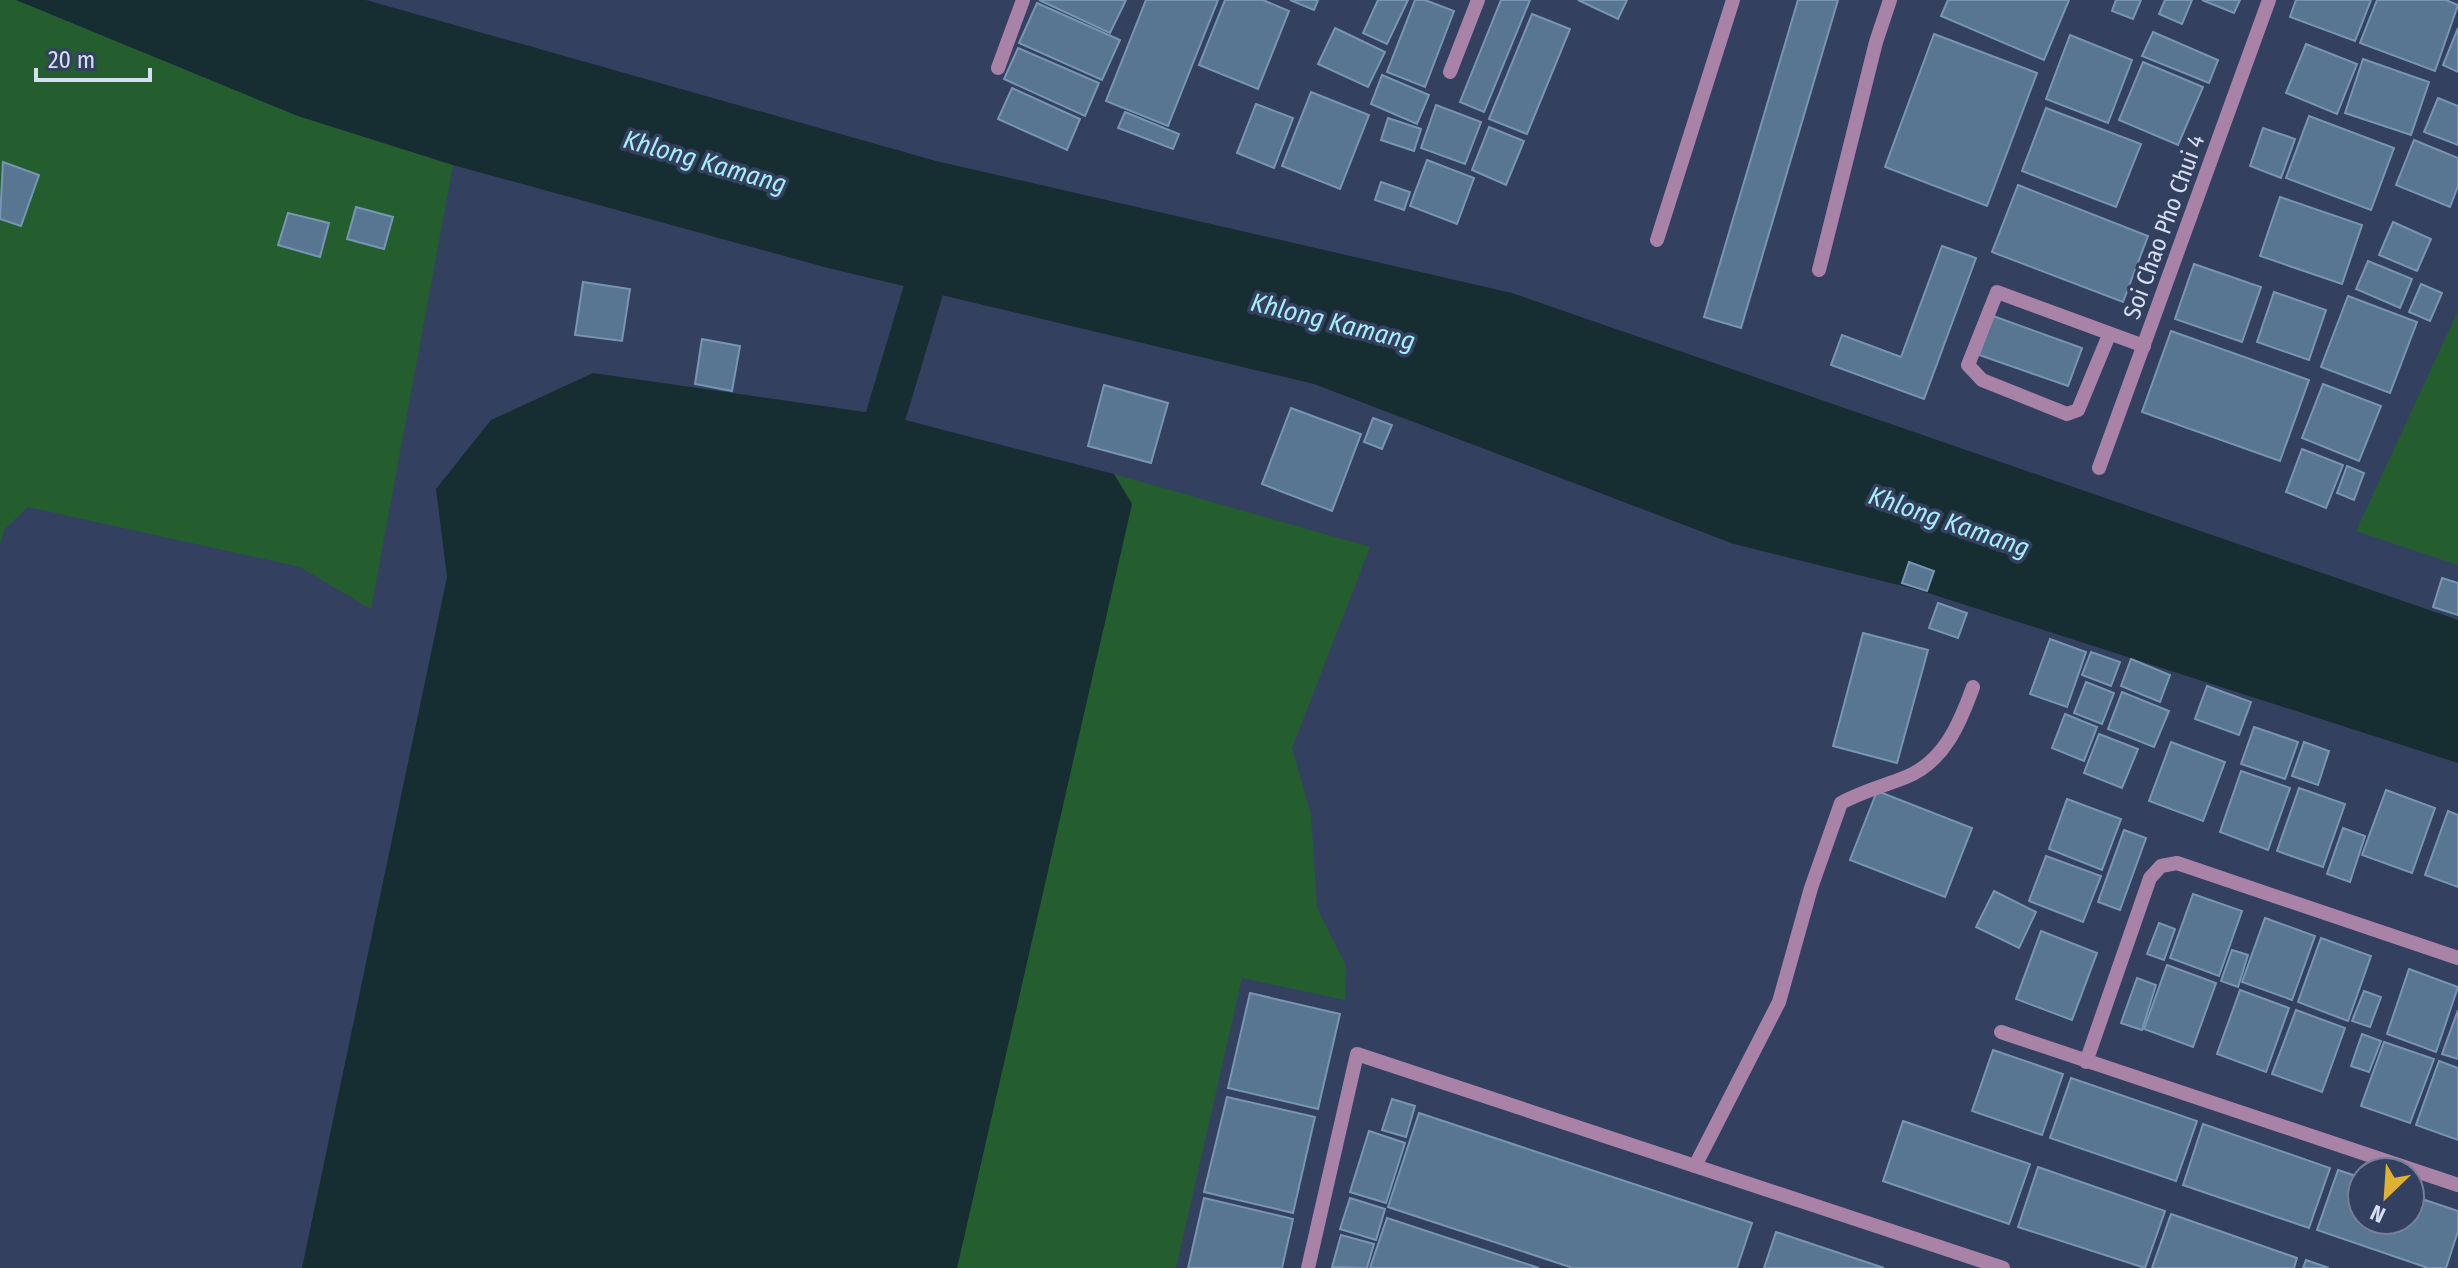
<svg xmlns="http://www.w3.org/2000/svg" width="2458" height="1268" viewBox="0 0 2458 1268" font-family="'Fira Sans Condensed',sans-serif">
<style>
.green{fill:#245e2f}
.water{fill:#162d31}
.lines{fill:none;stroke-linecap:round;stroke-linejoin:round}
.canal{stroke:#162d31;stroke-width:40}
.building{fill:#587692;stroke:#7796b3;stroke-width:2}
.minor{stroke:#a883a7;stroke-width:14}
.labels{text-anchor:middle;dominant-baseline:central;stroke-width:7;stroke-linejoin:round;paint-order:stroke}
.street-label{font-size:24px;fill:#d6def1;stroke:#34405f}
.water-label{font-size:26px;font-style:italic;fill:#a7eef8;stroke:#34405f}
</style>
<rect width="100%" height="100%" fill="#34405f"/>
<!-- green -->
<g class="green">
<polygon points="0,0 16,0 298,116 453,165 371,609 300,567 28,507 4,530 0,545"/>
<polygon points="2458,311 2458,565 2356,531"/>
<polygon points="1114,474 1370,547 1292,748 1311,815 1317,908 1346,966 1345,1000 1242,978 1176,1268 957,1268 1132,504"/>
</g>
<!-- water -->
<g class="water">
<polygon points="16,0 366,0 936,161 1512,293 2458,620 2458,763 1919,590 1734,544 1314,384 828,268 453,165 298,116"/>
<polygon points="593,373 886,415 1114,474 1132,504 957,1268 302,1268 447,577 436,489 491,420"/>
</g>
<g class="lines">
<!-- canal -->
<polyline class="canal" points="886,415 938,241"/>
</g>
<!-- building -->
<g class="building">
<polygon points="1039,0 1126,0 1110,33"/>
<polygon points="1146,0 1218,0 1168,126 1106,101"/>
<polygon points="1225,0 1263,0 1289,11 1258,89 1199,65"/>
<polygon points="1290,0 1318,0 1314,10"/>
<polygon points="1378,0 1408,0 1387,44 1363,33"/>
<polygon points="1415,0 1425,0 1454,11 1425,87 1387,72"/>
<polygon points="1501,0 1530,0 1484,112 1460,102"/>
<polygon points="1578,0 1627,0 1618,19"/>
<polygon points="1798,0 1838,0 1741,328 1704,317"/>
<polygon points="1948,0 2069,0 2044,60 1941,16"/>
<polygon points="2116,0 2141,0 2133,19 2112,11"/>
<polygon points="2165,0 2192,0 2182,24 2159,14"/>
<polygon points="2202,0 2240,0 2234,13"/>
<polygon points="2296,0 2371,0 2355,41 2290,17"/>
<polygon points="2377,0 2446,0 2458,5 2435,71 2360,43"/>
<polygon points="1037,3 1120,40 1102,80 1019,43"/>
<polygon points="1532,14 1570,29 1527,134 1489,119"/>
<polygon points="1335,28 1385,52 1368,87 1318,64"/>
<polygon points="2458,28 2458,72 2443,65"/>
<polygon points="2153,32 2218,60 2209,83 2142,56"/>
<polygon points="1934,34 2037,73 1987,206 1885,167"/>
<polygon points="2070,35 2132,60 2108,123 2046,99"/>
<polygon points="2306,44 2357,64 2337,114 2286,93"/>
<polygon points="1018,48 1099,83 1085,116 1004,79"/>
<polygon points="2363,59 2429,82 2411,135 2345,113"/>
<polygon points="2143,62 2203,87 2178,145 2119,120"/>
<polygon points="1382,75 1429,95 1417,124 1371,104"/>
<polygon points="1012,88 1080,119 1067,150 998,119"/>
<polygon points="1311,92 1369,115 1340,189 1282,166"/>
<polygon points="2438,98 2458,106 2458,145 2424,132"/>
<polygon points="1256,104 1293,118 1274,168 1237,153"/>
<polygon points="1436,105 1481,122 1465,164 1421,148"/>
<polygon points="2046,108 2141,144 2116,207 2022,171"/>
<polygon points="1125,112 1179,134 1173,149 1118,128"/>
<polygon points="2309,116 2394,148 2371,210 2286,178"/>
<polygon points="1388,118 1421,129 1414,151 1381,140"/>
<polygon points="1489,127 1524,141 1506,185 1472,170"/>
<polygon points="2263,128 2295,139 2281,178 2250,166"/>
<polygon points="2414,140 2458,158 2458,186 2450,207 2396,185"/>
<polygon points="1427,160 1474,178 1457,224 1410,206"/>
<polygon points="3,162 39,175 21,226 0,219"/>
<polygon points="1381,182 1410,192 1404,210 1375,200"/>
<polygon points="2018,185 2148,236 2123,302 1992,252"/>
<polygon points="2280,197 2362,225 2342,284 2260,256"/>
<polygon points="356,207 393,217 384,249 347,239"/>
<polygon points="288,213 329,223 320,257 278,245"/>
<polygon points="2393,222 2431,239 2417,271 2379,255"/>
<polygon points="1942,246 1976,258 1924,399 1831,365 1842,335 1901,357"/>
<polygon points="2368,261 2412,279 2400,308 2356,289"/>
<polygon points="2194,264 2261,287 2242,342 2175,319"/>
<polygon points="583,282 630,289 622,341 575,335"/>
<polygon points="2421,284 2442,293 2430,321 2409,312"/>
<polygon points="2274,292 2326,310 2309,360 2257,342"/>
<polygon points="2348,296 2417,322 2390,393 2321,367"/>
<polygon points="1993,316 2082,348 2068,386 1979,355"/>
<polygon points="2171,331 2309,380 2280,461 2142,412"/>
<polygon points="702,339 740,346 732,391 695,384"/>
<polygon points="2323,384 2381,406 2359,461 2302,438"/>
<polygon points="1104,385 1168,403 1151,463 1088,446"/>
<polygon points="1291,408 1361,434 1332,511 1262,484"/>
<polygon points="1373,418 1392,425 1382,449 1364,442"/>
<polygon points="2302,449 2343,465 2326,508 2286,492"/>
<polygon points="2347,466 2364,473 2354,500 2337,493"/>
<polygon points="1909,562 1934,571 1927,591 1902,583"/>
<polygon points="2442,578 2458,583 2458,615 2433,607"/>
<polygon points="1938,603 1967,613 1958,638 1929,628"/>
<polygon points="1863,633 1928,650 1897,763 1833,746"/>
<polygon points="2050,639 2086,652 2067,707 2030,694"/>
<polygon points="2091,652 2120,662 2111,686 2082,675"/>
<polygon points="2131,659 2170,675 2160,702 2121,686"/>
<polygon points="2086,682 2114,693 2102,724 2074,713"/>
<polygon points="2207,686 2251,702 2239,735 2195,719"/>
<polygon points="2122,692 2169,711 2154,747 2108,729"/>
<polygon points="2065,714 2097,727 2084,761 2052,748"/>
<polygon points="2254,727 2298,742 2285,779 2241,764"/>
<polygon points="2099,734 2138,749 2122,788 2084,773"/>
<polygon points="2171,742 2225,762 2203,821 2149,801"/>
<polygon points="2304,742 2329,751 2318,785 2292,776"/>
<polygon points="2241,771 2290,788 2268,850 2220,832"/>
<polygon points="2299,788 2345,804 2323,867 2277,851"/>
<polygon points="2386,790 2435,808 2412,873 2362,855"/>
<polygon points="1877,791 1972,828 1945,897 1850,860"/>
<polygon points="2067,799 2121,819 2102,870 2049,849"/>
<polygon points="2448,811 2458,815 2458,887 2425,875"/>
<polygon points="2343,828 2365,836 2350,882 2327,874"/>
<polygon points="2124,830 2146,838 2120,910 2098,902"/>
<polygon points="2046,856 2101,876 2083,922 2029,901"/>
<polygon points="1994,891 2036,912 2019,948 1976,927"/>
<polygon points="2193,894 2242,911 2219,976 2170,958"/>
<polygon points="2265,918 2315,936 2292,1000 2242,982"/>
<polygon points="2159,923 2175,929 2164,960 2147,954"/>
<polygon points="2041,931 2097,953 2072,1020 2016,999"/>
<polygon points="2321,938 2371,956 2348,1021 2298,1002"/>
<polygon points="2232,950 2248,955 2238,987 2221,981"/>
<polygon points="2167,965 2216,983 2193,1047 2144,1029"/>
<polygon points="2409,969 2458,987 2436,1052 2387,1034"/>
<polygon points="2137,978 2156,985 2142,1030 2121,1023"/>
<polygon points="2240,990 2289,1008 2266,1072 2217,1054"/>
<polygon points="2364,991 2381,997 2370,1027 2352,1021"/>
<polygon points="1250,993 1340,1014 1318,1109 1228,1088"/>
<polygon points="2296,1010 2345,1028 2322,1092 2272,1074"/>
<polygon points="2458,1010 2458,1059 2442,1054"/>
<polygon points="2362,1034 2381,1041 2369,1072 2351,1066"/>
<polygon points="2384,1042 2434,1059 2410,1123 2361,1106"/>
<polygon points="1993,1050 2063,1074 2042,1135 1972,1111"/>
<polygon points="2439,1061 2458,1068 2458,1140 2416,1125"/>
<polygon points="2071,1078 2197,1121 2176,1181 2050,1138"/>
<polygon points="1227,1097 1315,1117 1293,1213 1204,1192"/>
<polygon points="1392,1099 1415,1106 1406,1137 1382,1130"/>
<polygon points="1419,1113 1752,1223 1737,1268 1573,1268 1388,1207"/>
<polygon points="1903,1121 2030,1164 2009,1224 1883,1181"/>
<polygon points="2203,1124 2330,1168 2309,1228 2183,1185"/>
<polygon points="1369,1131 1405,1143 1386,1203 1350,1192"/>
<polygon points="2038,1167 2165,1211 2145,1268 2018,1227"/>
<polygon points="2338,1170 2362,1178 2362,1220 2410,1220 2410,1195 2458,1211 2458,1231 2446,1268 2428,1268 2317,1230"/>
<polygon points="1204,1198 1293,1219 1282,1268 1188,1268"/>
<polygon points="1350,1198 1385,1209 1376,1240 1340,1229"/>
<polygon points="2171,1214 2297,1258 2294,1268 2152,1268"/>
<polygon points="1387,1218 1539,1268 1370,1268"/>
<polygon points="1776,1232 1884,1268 1764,1268"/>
<polygon points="1341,1235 1374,1244 1367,1268 1332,1267"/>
<polygon points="2306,1260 2329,1268 2303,1268"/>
</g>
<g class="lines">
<!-- minor -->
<g class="minor">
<polyline points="998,68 1023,0"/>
<polyline points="1450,72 1478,0"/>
<polyline points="1657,240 1733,0"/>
<polyline points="1819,270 1876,42 1890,0"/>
<polyline points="2109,335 2078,410 2067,414 1982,380 1968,365 1997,292 2144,346"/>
<polyline points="2099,468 2269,0"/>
<polyline points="2001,1032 2458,1185"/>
<polyline points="2086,1062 2150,878 2161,866 2177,863 2458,958"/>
<path d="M 1695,1166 L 1779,1002 L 1811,888 L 1841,803 C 1862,791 1884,786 1906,777 C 1944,762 1960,723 1973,687"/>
<polyline points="1308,1268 1357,1054 2003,1268"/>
</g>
</g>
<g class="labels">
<!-- street labels -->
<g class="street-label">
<text transform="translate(2164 227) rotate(-70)">Soi Chao Pho Chui 4</text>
</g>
<!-- water labels -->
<g class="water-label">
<text transform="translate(705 162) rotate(16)">Khlong Kamang</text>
<text transform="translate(1333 322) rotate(14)">Khlong Kamang</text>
<text transform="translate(1949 522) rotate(19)">Khlong Kamang</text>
</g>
</g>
<!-- north arrow -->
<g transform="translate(2386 1196) rotate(205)"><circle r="38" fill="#34405f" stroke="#757f99" stroke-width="2"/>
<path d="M0-6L14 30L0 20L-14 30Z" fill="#deb133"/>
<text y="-12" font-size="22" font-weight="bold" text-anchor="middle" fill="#d6def1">N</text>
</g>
<!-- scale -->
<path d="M36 68v12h114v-12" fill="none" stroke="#d6def1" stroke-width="4"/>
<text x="48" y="68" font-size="24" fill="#d6def1" stroke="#34405f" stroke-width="6" paint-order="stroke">20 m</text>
</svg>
